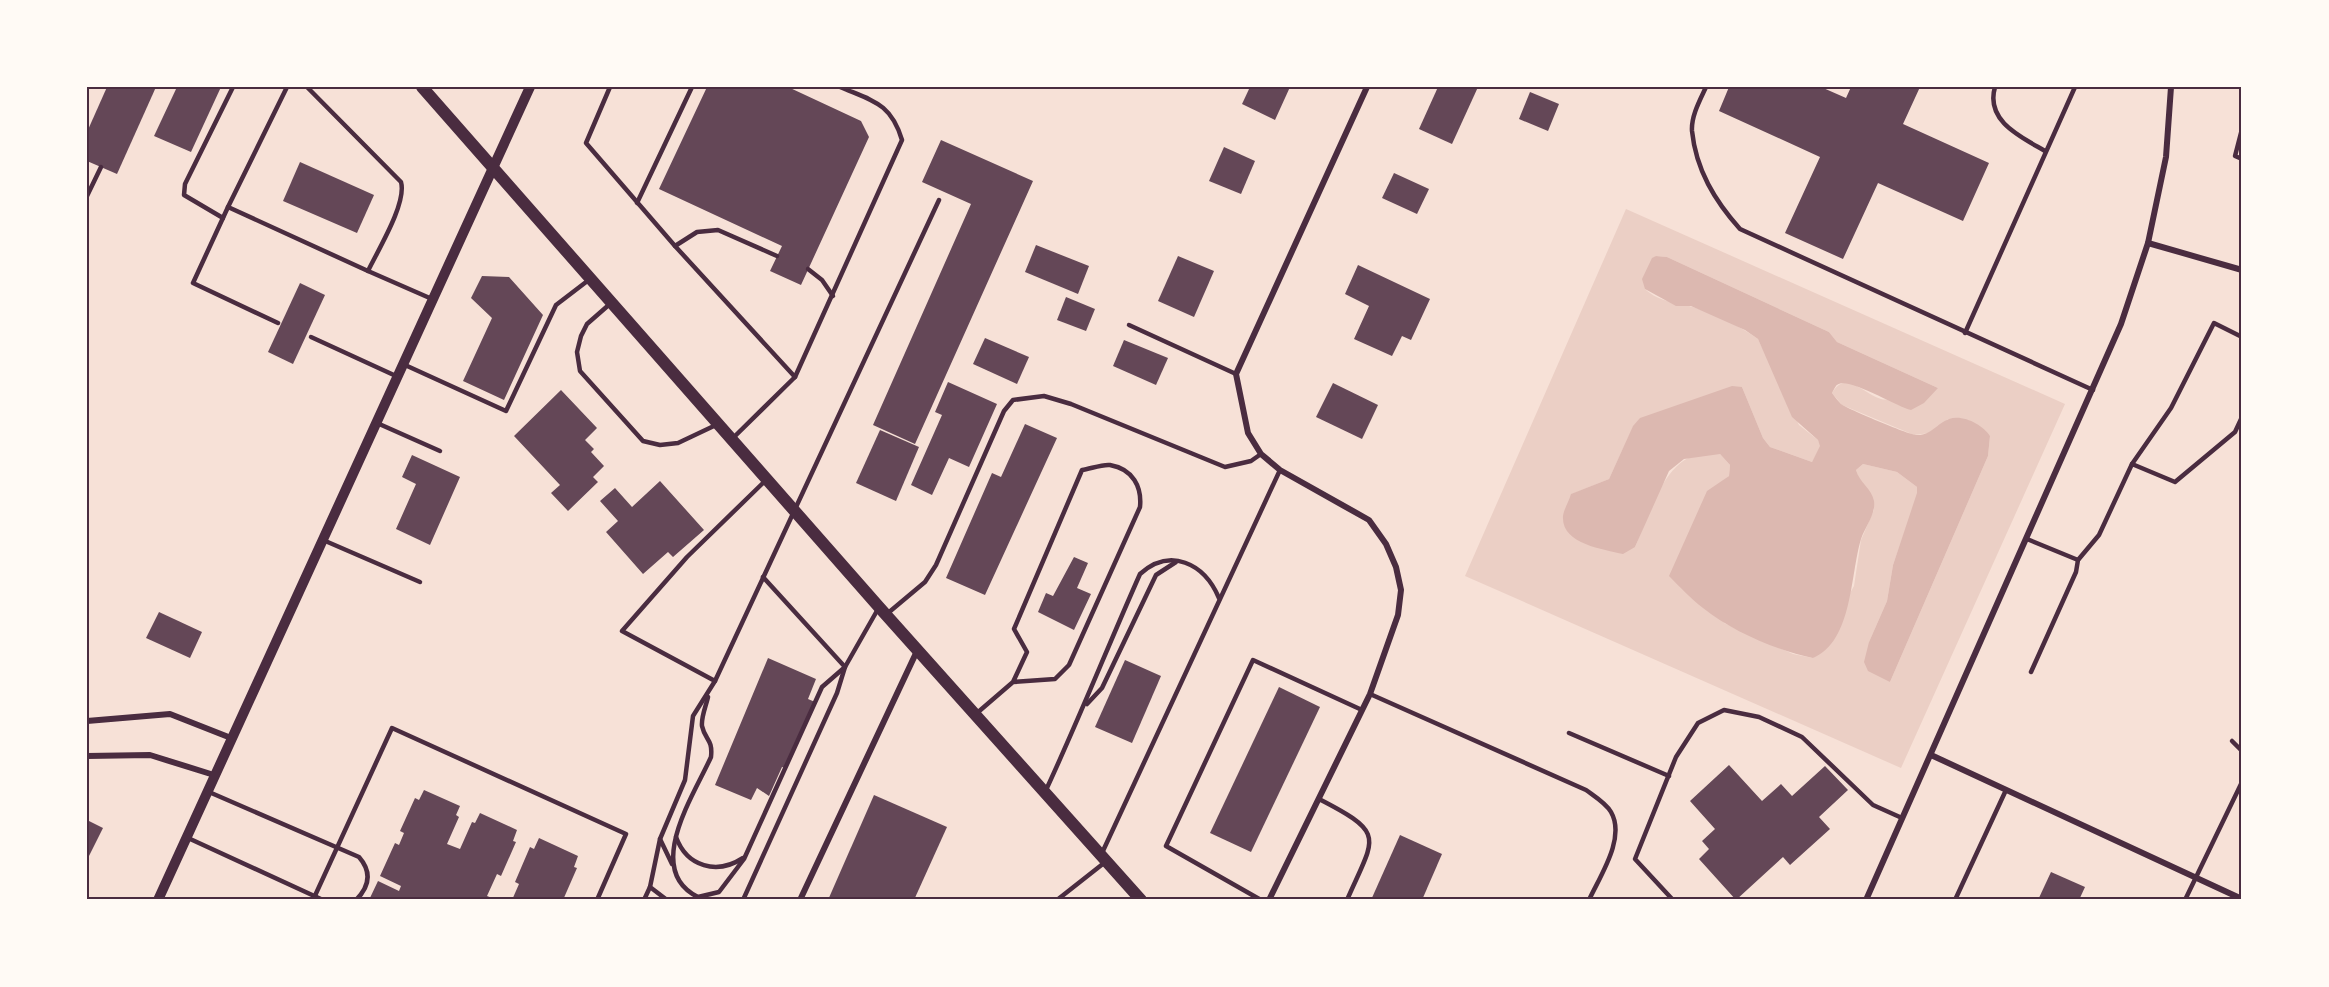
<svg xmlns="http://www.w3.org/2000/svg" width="2329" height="987" viewBox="0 0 2329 987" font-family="Karla,sans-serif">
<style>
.green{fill:#ebcfc5;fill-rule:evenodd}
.water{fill:#dcb8b0}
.building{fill:#644757}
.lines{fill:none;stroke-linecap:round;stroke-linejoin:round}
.service{stroke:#4a2c40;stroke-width:4.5}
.minor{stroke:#4a2c40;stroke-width:6}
.tertiary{stroke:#4a2c40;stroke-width:10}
.secondary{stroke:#4a2c40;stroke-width:12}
.neatline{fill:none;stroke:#4a2c40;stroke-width:2}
</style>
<rect width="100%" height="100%" fill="#f7e1d7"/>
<!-- green -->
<path class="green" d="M 1626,209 L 2065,404 L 1901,768 L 1465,576 ZM 1656,256 L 1667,257 L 1829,332 L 1837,342 L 1938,388 C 1925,391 1891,402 1881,399 C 1863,394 1846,369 1832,393 L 1842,405 L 1914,435 L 1930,433 L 1948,419 L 1990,436 L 1988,456 L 1890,682 L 1869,642 L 1887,601 L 1893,565 L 1918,493 L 1917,487 L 1897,472 L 1863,464 L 1856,470 L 1859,480 L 1872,496 L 1874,510 L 1861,540 L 1854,586 L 1813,658 L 1793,654 L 1724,623 L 1717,486 L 1729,476 L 1730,465 L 1720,454 C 1667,443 1652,510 1635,547 C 1605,547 1590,551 1566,529 L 1572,494 L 1609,479 L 1633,427 L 1742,387 L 1763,438 L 1770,447 L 1812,462 L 1821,446 L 1818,440 L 1799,425 L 1758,339 C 1739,325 1715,315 1693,307 C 1677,302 1660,303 1645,289 Z"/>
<!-- water -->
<path class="water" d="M 1656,256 L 1667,257 L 1829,332 L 1837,342 L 1938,388 L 1924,403 L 1911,410 C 1896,407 1848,376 1837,385 C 1836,385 1832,393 1832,393 C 1835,397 1838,401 1841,404 C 1848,409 1907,434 1916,435 C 1931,436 1936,424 1949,419 C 1963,414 1983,425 1990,436 L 1988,456 L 1890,682 L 1868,671 L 1864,662 L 1869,642 L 1887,601 L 1893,565 L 1917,493 L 1917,487 L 1897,472 L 1863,464 L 1856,470 C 1859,482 1872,489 1874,501 C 1876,514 1865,527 1861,539 C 1850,575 1853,641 1813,658 C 1776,650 1733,632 1703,608 C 1691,599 1680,587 1669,576 L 1707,491 L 1729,476 L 1730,465 L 1720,454 L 1684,459 L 1669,471 L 1635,547 L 1623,554 C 1603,549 1561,544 1563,516 C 1564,509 1569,501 1571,494 L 1609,479 L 1633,426 L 1640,418 L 1732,386 L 1742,387 L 1763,438 L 1770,447 L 1812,462 L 1820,446 L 1818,440 L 1792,417 L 1758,339 L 1745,330 L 1691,306 L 1676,306 L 1645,289 L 1642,279 L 1652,258 Z"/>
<!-- building -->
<g class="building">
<polygon points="107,87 156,87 117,174 87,161 87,132"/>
<polygon points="177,87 221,87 191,152 154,136"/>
<polygon points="707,87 788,87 861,121 869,137 801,285 770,271 782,246 659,189"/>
<polygon points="1250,87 1290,87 1275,120 1242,104"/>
<polygon points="1438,87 1478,87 1452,144 1419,129"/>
<polygon points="1729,87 1821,87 1846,98 1851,87 1920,87 1903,124 1989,163 1963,221 1878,183 1843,259 1785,233 1820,157 1719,111"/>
<polygon points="1530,92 1559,104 1548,131 1519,119"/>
<polygon points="941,140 1033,181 915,444 873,425 971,204 922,182"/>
<polygon points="1224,147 1255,161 1241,194 1209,181"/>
<polygon points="300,162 374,195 357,233 283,201"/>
<polygon points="1394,173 1429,189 1417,214 1382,198"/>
<polygon points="1036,245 1089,266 1078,294 1025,272"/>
<polygon points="1178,256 1214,271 1194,317 1158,301"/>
<polygon points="1358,265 1430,299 1411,340 1402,336 1392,356 1354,339 1369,306 1345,294"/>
<polygon points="482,276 509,277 543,315 504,400 463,381 492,318 471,298"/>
<polygon points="300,283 325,295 293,364 268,352"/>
<polygon points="1066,297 1095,309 1086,331 1057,320"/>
<polygon points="985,338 1029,357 1017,384 973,364"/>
<polygon points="1124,340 1168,358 1156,385 1113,366"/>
<polygon points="948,382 997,404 969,467 949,458 932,495 911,485 942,415 935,412"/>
<polygon points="1333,383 1378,405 1362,439 1316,417"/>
<polygon points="561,390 597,428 585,440 594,449 591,452 604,466 593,477 598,482 568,511 551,493 560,485 514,436"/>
<polygon points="1025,424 1057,438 985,595 946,578 992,473 1001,477"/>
<polygon points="880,430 919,447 896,501 856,483"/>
<polygon points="412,455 460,477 430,545 396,529 416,484 402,477"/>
<polygon points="660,481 704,530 673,557 668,552 643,574 606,532 618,521 600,501 615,488 632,507"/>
<polygon points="1074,557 1088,563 1077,588 1091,594 1074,630 1038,612 1046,593 1053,596"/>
<polygon points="159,612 202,632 190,658 146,638"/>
<polygon points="768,658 816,679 808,699 815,702 785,768 782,767 769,796 757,788 751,800 715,785"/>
<polygon points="1125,660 1161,676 1132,743 1095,727"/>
<polygon points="1279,687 1320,707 1251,852 1210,833"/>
<polygon points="1729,765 1762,801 1781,784 1792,796 1825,766 1848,790 1819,817 1830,829 1790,865 1783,857 1736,900 1699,859 1709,849 1702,841 1715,829 1690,801"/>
<polygon points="424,790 460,806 456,815 459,817 447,844 460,849 472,822 475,823 480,813 517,830 513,841 516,842 501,876 497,874 487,896 497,900 369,900 378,881 399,891 401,886 380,876 395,843 399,845 404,833 400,831 415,798 419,800"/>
<polygon points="874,795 947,827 914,900 828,900"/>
<polygon points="87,820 103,828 87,860"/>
<polygon points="1400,835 1442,854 1422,900 1371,900"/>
<polygon points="539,838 578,856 574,867 577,868 563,900 512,900 519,884 515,882 530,847 534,849"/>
<polygon points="2051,872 2085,887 2079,900 2038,900"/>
</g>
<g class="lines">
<!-- service -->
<g class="service">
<polyline points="287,87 228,207 368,271"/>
<path d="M 307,87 L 401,182 C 407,203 378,250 368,271 L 432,299"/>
<polyline points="610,87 586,143 675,246 795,377"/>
<path d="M 1706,87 C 1700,100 1691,116 1692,131 C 1696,170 1715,201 1740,229 L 2093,390"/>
<path d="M 1995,87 C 1985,121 2021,137 2045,151"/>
<polyline points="2242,129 2235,156 2242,159"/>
<polyline points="87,196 101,167"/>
<polyline points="637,203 692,87"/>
<polyline points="228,207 193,283 278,323"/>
<polyline points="223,218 184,195 185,184 233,87"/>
<polyline points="675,246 697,232 718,230 777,256"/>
<polyline points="808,269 822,280 833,296"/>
<polyline points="611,303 587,324 581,336 577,352 580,371 643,441 660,445 678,443 716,425"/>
<polyline points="1129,325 1236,374"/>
<polyline points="1965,333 2075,87"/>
<polyline points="311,337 396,376"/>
<polyline points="405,365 506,411 556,305 590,279"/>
<polyline points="377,423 440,451"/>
<path d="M 732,439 L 795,377 L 902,140 C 891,103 873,101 840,87"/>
<polyline points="2132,464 2171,408 2214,323 2242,337"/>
<polyline points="2027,539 2078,560"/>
<polyline points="323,540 420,582"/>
<polyline points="888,613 925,582 936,565 1004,411 1013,400 1044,396 1071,404 1225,467 1251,461 1261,454"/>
<polyline points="2031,672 2076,572 2078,560 2099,535 2132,464 2175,482 2235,432 2242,417"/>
<polyline points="715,681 622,631 687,557 765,481"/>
<path d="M 1370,694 L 1586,790 C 1594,796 1606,803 1611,812 C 1626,838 1600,876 1589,900"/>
<path d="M 708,697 C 706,706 701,717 702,726 C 705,740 713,739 711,757 C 694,795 643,870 698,897 L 719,892 L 744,859 L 822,687 L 845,667 L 763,577"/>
<polyline points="1087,704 1102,688 1156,575 1176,562"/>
<path d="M 977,713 L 1013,682 L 1027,652 L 1014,629 L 1082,470 C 1090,469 1102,464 1110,465 C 1133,469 1142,487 1140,507 L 1069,665 L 1055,679 L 1013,682"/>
<polyline points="1569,733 1669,776"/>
<polyline points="2232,741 2242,751"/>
<path d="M 1046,790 C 1079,719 1108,646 1140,574 C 1170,547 1204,563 1219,598"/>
<path d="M 209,792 L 359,857 C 372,872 370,886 356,900"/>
<path d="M 1319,799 C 1387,834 1375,836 1347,900"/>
<path d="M 676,837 C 687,867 717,875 743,858"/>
<polyline points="188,838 323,900"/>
<polyline points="660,839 672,864"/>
<polyline points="1102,853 1280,470"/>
<polyline points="313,900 392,728 626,834 597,900"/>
<polyline points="644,900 650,887"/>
<polyline points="667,900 650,887 660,839 685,780 693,716 715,681 939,200"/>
<polyline points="743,900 837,693 845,667 878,609"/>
<polyline points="1057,900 1104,863"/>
<polyline points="1261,900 1166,846 1253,660 1362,710"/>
<polyline points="1673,900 1635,859 1676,757 1698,723 1724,710 1759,717 1802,737 1873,805 1902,818"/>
<polyline points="1955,900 2006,790"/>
<polyline points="2185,900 2242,782"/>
</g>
<!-- minor -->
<g class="minor">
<polyline points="2148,243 2242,270"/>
<polyline points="87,721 170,714 231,738"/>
<polyline points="1931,755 2242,899"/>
<polyline points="87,756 150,755 214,775"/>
<polyline points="800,900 917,651"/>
<polyline points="1269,900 1370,694 1398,615 1401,590 1396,567 1386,544 1369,520 1280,470 1261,454 1248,433 1236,374 1367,87"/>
<polyline points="1866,900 2121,324 2148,243 2166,157 2171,87"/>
</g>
<!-- tertiary -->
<polyline class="tertiary" points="158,900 530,87"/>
<!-- secondary -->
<polyline class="secondary" points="422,87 879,607 1141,900"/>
</g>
<!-- border -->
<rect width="2329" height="987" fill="none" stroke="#fffaf5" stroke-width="177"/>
<rect x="88" y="88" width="2152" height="810" class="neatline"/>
</svg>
